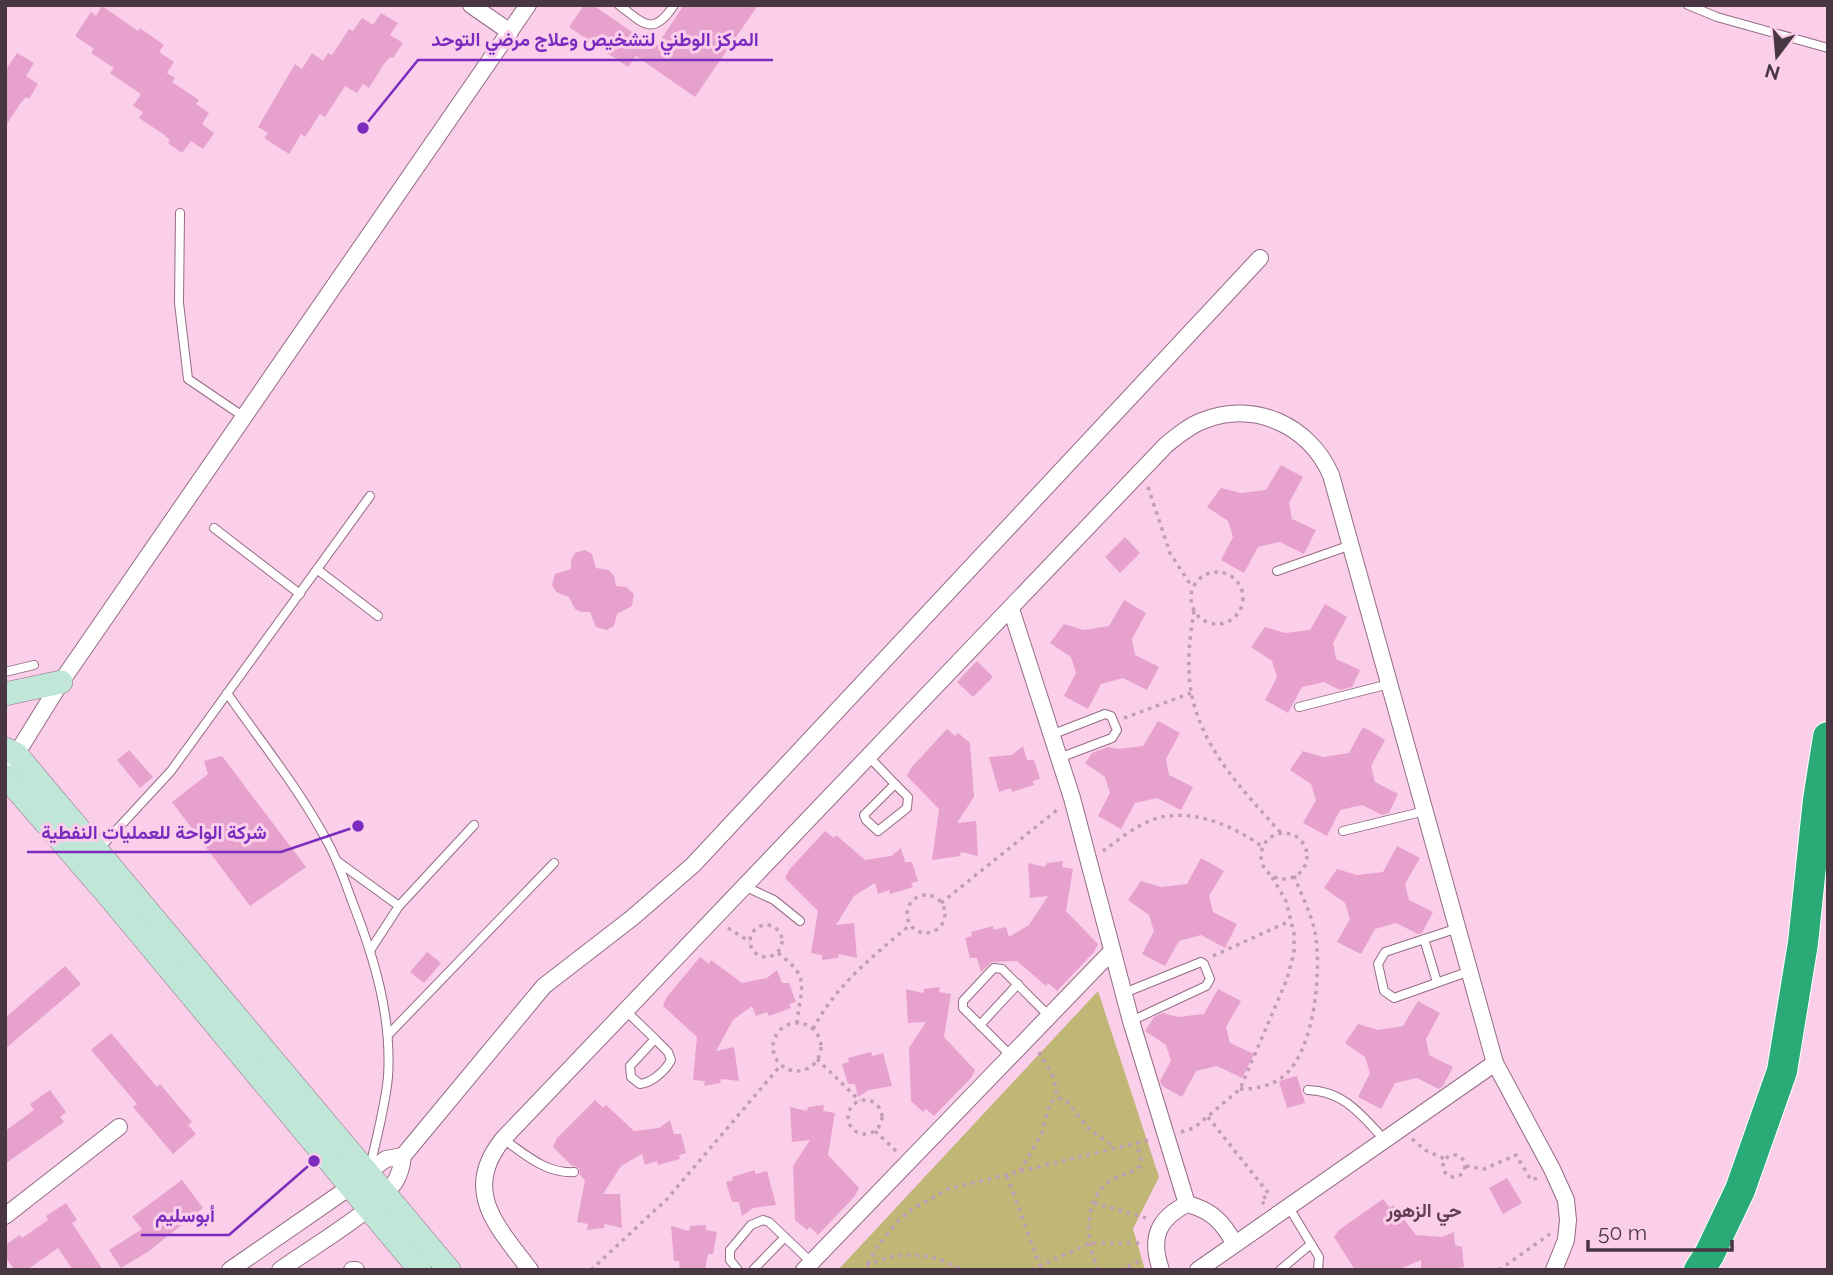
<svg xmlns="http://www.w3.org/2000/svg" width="1833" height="1275" viewBox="0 0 1833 1275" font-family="Raleway,Vazirmatn,sans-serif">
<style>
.green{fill:#c0b676}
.building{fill:#e6a2cd}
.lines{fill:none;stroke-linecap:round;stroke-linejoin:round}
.lane-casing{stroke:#946c85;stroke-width:10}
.street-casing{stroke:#946c85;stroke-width:18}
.secondary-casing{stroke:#946c85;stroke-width:24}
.highway-casing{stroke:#fff;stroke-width:32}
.path{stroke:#c29eb4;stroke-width:3.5;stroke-dasharray:3.5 5;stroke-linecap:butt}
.lane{stroke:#fff;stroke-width:8}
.street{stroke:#fff;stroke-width:16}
.secondary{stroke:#bfe6d6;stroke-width:23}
.highway{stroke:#2aaa76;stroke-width:30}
.labels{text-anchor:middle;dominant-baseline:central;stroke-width:6;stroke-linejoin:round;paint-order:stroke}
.neighbourhood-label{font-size:19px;font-weight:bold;fill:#623d55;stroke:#fbceea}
.leader{fill:none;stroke:#7b2cbf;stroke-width:2.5}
.callout-dot{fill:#7b2cbf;stroke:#fbceea;stroke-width:2.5}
.callout-label{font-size:19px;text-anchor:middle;font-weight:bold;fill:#7b2cbf;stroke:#fbceea;stroke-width:6;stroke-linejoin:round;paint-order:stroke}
</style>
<rect width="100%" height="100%" fill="#fbceea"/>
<!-- green -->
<polygon class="green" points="1098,991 1159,1177 1133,1229 1145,1270 838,1270"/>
<!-- building -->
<g class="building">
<polygon points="584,5 593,5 655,48 684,5 758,5 695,97 636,56 628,67 569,27"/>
<polygon points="102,6 138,31 140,28 164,45 159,52 174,62 167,73 175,78 172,82 199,100 196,104 209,113 202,124 214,133 203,149 191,141 182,153 168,143 170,140 163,134 139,118 143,112 133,106 141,94 110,73 114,68 91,53 94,49 75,36 91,12 96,16"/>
<polygon points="381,13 398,23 390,35 403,43 393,58 390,57 384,64 369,88 363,84 357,93 345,86 325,117 320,114 305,137 301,134 289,154 264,138 268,133 258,127 295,64 302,69 312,53 323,61 328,53 332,55 349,29 353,31 362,18 373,25"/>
<polygon points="17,53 34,63 26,76 38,84 29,99 26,97 20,104 5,127 5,71"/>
<polygon points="1281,465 1303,477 1289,503 1292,519 1316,530 1304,554 1280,542 1258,547 1244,573 1221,560 1233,537 1228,521 1207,507 1221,488 1241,493 1266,490"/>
<polygon points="1125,537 1140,553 1120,573 1105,557"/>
<polygon points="585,550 592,554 596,568 609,570 614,576 616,586 626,587 634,594 632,606 617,614 614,626 607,630 596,627 590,612 581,612 575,609 569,597 556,592 552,585 555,574 571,569 571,560 575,553"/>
<polygon points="1124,600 1146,613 1132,639 1135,655 1159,667 1147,690 1123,678 1101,684 1088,709 1064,696 1076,673 1071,657 1050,643 1064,624 1084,630 1109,626"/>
<polygon points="1325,604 1347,617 1333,643 1336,659 1360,670 1352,687 1340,690 1324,682 1302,687 1288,713 1265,700 1277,677 1272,661 1251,647 1265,627 1285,633 1310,630"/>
<polygon points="977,661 993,677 973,697 957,682"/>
<polygon points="1158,721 1180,733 1166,759 1169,775 1193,787 1181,810 1157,798 1135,803 1121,829 1098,816 1110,793 1105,777 1085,763 1092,753 1108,747 1118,749 1143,746"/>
<polygon points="1363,727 1385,740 1371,766 1375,782 1398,794 1389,813 1382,815 1362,805 1340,810 1327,836 1303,823 1316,800 1311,784 1290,770 1303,751 1323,757 1349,753"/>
<polygon points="947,729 955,736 958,733 970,743 974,797 957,823 976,821 978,856 961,852 960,856 932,860 939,809 907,776 911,768"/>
<polygon points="1023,746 1027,760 1034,760 1040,779 1033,781 1034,785 1012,792 1011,788 999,792 989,757 1012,755"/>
<polygon points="129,750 153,777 140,788 117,760"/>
<polygon points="222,756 306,867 250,906 172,802 208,774 204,761"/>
<polygon points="825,831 834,838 836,835 865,860 891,856 901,848 905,862 912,862 918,881 911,883 913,887 890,894 889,890 878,894 875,883 854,896 836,925 854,923 857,958 839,954 838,958 822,960 822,955 811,953 818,911 785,878 789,870"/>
<polygon points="1397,846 1420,858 1405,884 1409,900 1433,912 1422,933 1418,934 1396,923 1375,929 1361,954 1337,942 1350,919 1345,903 1324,888 1337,869 1357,875 1383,872"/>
<polygon points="1201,858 1224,871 1209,896 1213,912 1237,924 1225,948 1201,935 1179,941 1165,966 1142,954 1154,931 1149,915 1128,900 1141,881 1161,887 1187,884"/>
<polygon points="1063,861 1062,867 1073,869 1066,911 1098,944 1094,952 1057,991 1048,983 1046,986 1017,961 992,962 981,972 977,958 970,958 965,938 972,936 971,932 993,926 994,930 1006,927 1009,937 1029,925 1048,896 1030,898 1028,863 1045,867 1047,863"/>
<polygon points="427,952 441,963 424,983 410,972"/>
<polygon points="700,957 709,964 711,960 742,983 767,978 777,970 782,983 789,983 796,1002 789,1004 791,1008 769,1016 767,1012 756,1016 752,1006 733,1020 716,1051 734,1047 739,1081 721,1079 720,1083 704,1086 705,1081 693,1080 697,1037 663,1006 666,998"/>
<polygon points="65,966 81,984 5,1049 5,1018"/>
<polygon points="940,987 939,992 951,994 944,1037 975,1070 971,1078 934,1116 926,1109 923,1112 911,1101 909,1048 926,1022 908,1023 906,989 923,993 924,989"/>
<polygon points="1218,989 1241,1001 1226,1027 1230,1043 1254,1054 1242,1078 1217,1066 1196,1071 1182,1097 1162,1086 1160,1081 1171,1061 1166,1045 1145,1031 1154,1017 1163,1013 1178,1017 1204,1014"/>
<polygon points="1418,1001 1440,1013 1426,1039 1429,1055 1453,1067 1443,1086 1439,1089 1417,1078 1395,1083 1381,1109 1358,1097 1370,1073 1365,1057 1345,1043 1358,1024 1378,1030 1403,1026"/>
<polygon points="111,1033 157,1087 160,1084 192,1122 188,1125 196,1134 173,1154 133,1107 137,1104 91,1050"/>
<polygon points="871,1052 872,1056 883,1053 892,1086 869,1090 858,1097 855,1084 848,1084 842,1064 849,1062 848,1058"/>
<polygon points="1297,1076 1305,1103 1287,1108 1279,1081"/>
<polygon points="50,1090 66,1112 60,1117 64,1122 5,1164 5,1131 34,1110 30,1104"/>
<polygon points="595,1100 603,1108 606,1105 634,1131 659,1128 670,1120 674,1134 681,1134 686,1153 679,1155 680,1159 658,1165 657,1161 645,1165 642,1154 621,1166 603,1194 620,1194 622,1228 605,1224 604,1228 587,1230 588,1224 577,1222 585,1180 580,1175 579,1168 571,1165 553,1147 557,1138"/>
<polygon points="824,1105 823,1111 835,1113 828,1155 859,1188 855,1196 818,1235 810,1227 807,1230 795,1220 793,1166 810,1140 792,1142 790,1107 807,1111 808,1107"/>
<polygon points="755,1170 755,1174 767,1171 776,1205 753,1208 742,1216 739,1202 732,1202 726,1182 733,1180 732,1177"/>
<polygon points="1507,1178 1522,1203 1503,1214 1489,1188"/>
<polygon points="182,1180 203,1208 149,1251 121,1268 109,1250 142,1229 132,1217"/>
<polygon points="1383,1199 1390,1208 1393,1205 1416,1235 1442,1237 1454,1232 1455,1245 1462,1247 1464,1267 1457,1268 1457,1270 1421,1270 1421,1260 1397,1270 1355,1270 1334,1237 1339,1230"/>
<polygon points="66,1203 77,1220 72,1223 103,1270 73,1270 58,1248 27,1270 15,1270 5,1257 5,1245 20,1235 22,1238 48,1220 46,1216"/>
<polygon points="706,1225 706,1230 717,1232 713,1254 708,1254 705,1270 680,1270 679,1261 674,1261 671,1226 689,1231 690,1226"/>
</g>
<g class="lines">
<defs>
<g id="lane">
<path d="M 619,5 C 644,24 653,37 674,5"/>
<polyline points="1688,5 1717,17 1828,48"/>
<polyline points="180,213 179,303 188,379 244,417"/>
<polyline points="214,528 300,594"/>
<polyline points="318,570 378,616"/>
<polyline points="1277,571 1351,545"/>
<polyline points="5,672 34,665"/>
<path d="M 227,693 C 261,742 300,790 328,843 C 338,861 345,882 352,901 C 374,957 392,1016 388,1077 C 385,1108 376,1140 369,1171"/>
<polyline points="1299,707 1389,684"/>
<polyline points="1051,735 1105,714 1111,716 1117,730 1112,738 1059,758"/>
<polyline points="869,757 895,784"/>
<polygon points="895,784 908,797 907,808 878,831 866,820 864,815"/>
<polyline points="1343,831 1425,811"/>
<polyline points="98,850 171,771 370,496"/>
<polyline points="337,861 399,906"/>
<polyline points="744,886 774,900 800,921"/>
<polyline points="1458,928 1385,952 1378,964 1384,991 1394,998 1470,971"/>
<polyline points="1424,939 1437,982"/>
<polyline points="371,949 399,906 474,825"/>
<polyline points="1124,993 1201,962 1204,964 1210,979 1206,986 1131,1021"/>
<polyline points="625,1010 655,1039"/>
<polyline points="980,1025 1018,984"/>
<polyline points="388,1035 554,863"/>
<path d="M 655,1039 L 668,1052 L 671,1060 C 666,1070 652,1083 640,1084 L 631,1077 L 630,1066 Z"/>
<polyline points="1010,1055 963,1008 963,1001 991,971 994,968 1002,969 1048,1015"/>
<path d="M 1308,1090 C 1344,1091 1361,1115 1384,1139"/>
<path d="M 503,1139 C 525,1154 546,1174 574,1172"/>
<polyline points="1288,1206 1319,1257 1318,1270"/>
<polyline points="738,1270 730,1260 730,1250 751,1225 763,1220 769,1222 811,1262"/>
<polyline points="753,1270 785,1237"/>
<polyline points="1280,1270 1311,1244"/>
</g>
<g id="street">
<polyline points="471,5 510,32"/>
<polyline points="1011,609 1072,798 1131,1021 1187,1204"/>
<polyline points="12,761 61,682 528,5"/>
<polyline points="5,1216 119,1127"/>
<polyline points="230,1270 350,1187 379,1164 386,1159 403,1156"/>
<path d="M 280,1270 C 312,1247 373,1212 395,1182 C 400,1174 402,1165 403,1156 L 544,986 L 632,918 L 693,865 L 1260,258"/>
<polyline points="352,1270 356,1270"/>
<path d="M 530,1270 C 497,1226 461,1191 503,1139 L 1166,445 C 1177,436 1189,426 1202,421 C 1254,400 1309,425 1331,475 L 1495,1063 L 1552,1169 L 1566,1200 L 1568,1220 L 1566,1240 L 1554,1270"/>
<polyline points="804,1270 1112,951"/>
<path d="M 1161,1270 C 1150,1239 1157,1219 1187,1204 C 1211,1210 1223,1222 1234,1243"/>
<polyline points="1198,1270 1495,1063"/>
</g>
<g id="secondary">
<polyline points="5,694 61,682"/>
<polyline points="5,749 16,754 449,1270"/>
<polyline points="5,776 107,894 420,1270"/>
</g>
<polyline id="highway" points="1699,1270 1709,1255 1740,1190 1782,1071 1803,943 1818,800 1828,737"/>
</defs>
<!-- lane casing -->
<use href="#lane" class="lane-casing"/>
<!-- street casing -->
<use href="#street" class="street-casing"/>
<!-- secondary casing -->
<use href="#secondary" class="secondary-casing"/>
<!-- highway casing -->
<use href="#highway" class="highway-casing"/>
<!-- path -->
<g class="path">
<polyline points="1148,487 1170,553 1192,587"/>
<circle cx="1217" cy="598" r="26"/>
<path d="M 1194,611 C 1191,630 1188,651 1189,671 C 1191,738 1239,786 1281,833"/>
<polyline points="1124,718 1191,693"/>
<circle cx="1284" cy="856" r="23"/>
<path d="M 1103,851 C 1117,841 1133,828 1149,821 C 1187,805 1232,825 1263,847"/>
<circle cx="926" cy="914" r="19"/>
<polyline points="941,903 1057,810"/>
<circle cx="766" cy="941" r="16"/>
<polyline points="728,928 750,942"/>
<path d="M 778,953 C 811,978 801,985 797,1023"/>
<polyline points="1213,956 1290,921"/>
<circle cx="797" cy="1047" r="24"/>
<path d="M 813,1029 C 836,985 872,957 910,925"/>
<polyline points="1039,1052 1054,1078 1057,1098"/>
<polyline points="817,1059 860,1101"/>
<path d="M 1240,1089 C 1257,1089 1272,1086 1285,1075 C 1315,1048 1322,969 1315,932 C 1311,913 1301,894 1294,876"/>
<circle cx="865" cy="1117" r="17"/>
<polyline points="1208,1117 1269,1194 1261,1200 1264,1204"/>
<polyline points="875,1131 896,1151"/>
<polyline points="1181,1132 1194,1128 1240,1089 1287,979 1294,953 1294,934 1286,901 1271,875"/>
<polyline points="1412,1139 1425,1150 1445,1159"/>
<circle cx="1454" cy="1166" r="11"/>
<polyline points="1466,1166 1484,1169 1516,1155 1531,1180 1537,1178"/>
<polyline points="1020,1171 1042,1133 1050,1103 1057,1098 1066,1100 1087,1127 1115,1148"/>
<polyline points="1007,1176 1040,1266"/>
<polyline points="1094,1203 1146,1218"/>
<polyline points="868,1264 876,1249 898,1221 912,1209 948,1189 1149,1140"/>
<polyline points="591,1270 667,1199 781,1065"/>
<path d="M 859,1270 C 891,1250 929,1250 961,1270"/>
<polyline points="1031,1270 1090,1243 1139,1243"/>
<path d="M 1099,1270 C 1086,1245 1083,1206 1105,1185 C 1115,1175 1130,1175 1140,1166 L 1141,1160 L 1137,1143"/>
<polyline points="1120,1270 1140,1261"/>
<polyline points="1499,1270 1550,1234"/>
</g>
<!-- lane -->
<use href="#lane" class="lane"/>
<!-- street -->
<use href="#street" class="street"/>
<!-- secondary -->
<use href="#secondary" class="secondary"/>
<!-- highway -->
<use href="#highway" class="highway"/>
</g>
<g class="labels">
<!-- neighbourhood labels -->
<g class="neighbourhood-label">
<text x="1424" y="1210">حي الزهور</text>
</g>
</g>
<!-- callouts -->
<path class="leader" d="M363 128L418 60H773M358 826L281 852H27M314 1161L229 1235H141"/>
<g class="callout-dot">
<circle cx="363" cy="128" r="7"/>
<circle cx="358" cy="826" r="7"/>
<circle cx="314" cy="1161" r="7"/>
</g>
<g class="callout-label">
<text x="595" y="46">المركز الوطني لتشخيص وعلاج مرضي التوحد</text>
<text x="154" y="839">شركة الواحة للعمليات النفطية</text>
<text x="185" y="1222">أبوسليم</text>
</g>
<!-- border -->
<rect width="1833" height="1275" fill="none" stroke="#483742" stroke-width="14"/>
<!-- north arrow -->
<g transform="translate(1777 56) rotate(196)" stroke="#fbceea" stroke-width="5" paint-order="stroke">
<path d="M0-5L12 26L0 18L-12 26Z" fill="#483742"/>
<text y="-10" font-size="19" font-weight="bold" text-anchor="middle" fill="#483742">N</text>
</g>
<!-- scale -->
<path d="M1588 1240v10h144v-10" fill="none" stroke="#483742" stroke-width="3.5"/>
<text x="1598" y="1240" font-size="21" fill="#483742" stroke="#fbceea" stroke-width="5" paint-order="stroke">50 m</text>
</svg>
